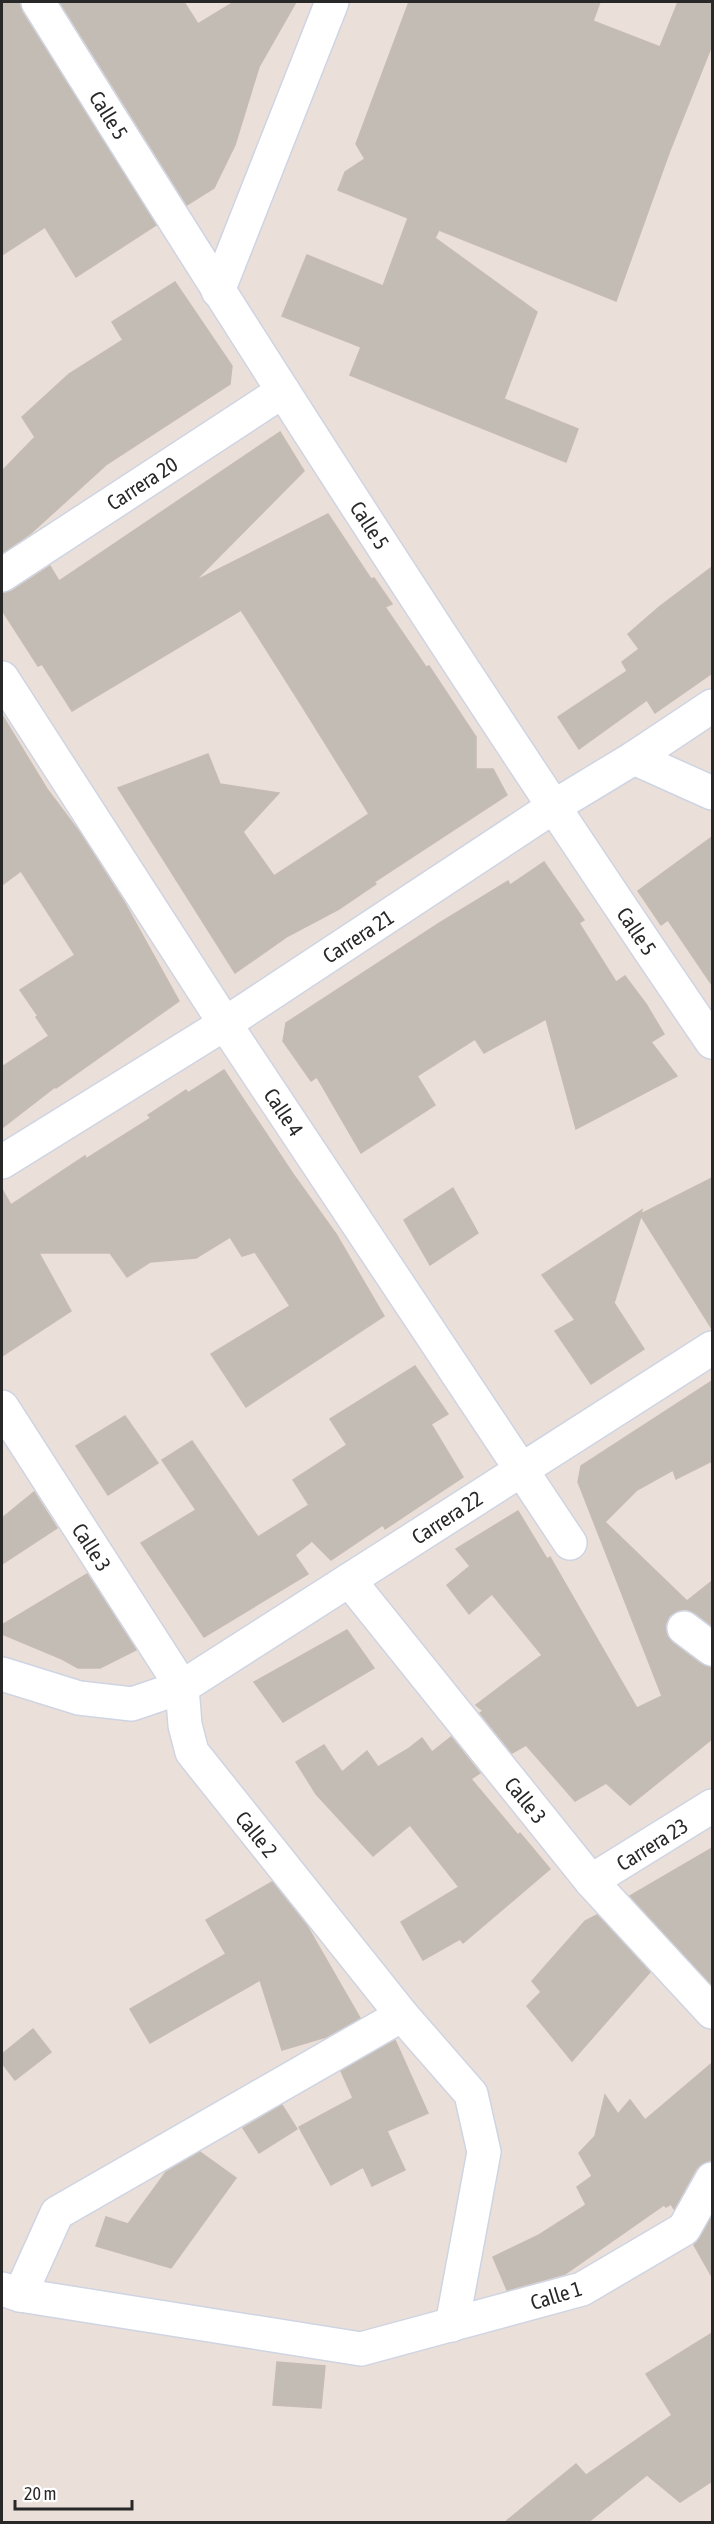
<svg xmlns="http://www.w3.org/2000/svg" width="714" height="2524" viewBox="0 0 714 2524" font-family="'Asap Condensed',sans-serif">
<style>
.building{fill:#c2bcb5;stroke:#c6bcb3;stroke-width:1.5}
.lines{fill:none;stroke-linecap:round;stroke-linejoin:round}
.minor-casing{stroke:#ced4e2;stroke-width:36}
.minor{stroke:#fff;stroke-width:33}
.labels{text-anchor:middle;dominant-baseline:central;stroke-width:4.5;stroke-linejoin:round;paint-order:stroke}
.street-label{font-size:21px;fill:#282828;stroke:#fff}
</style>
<rect width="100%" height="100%" fill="#ebe0d9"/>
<!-- building -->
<g class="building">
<polygon points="2,2 19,2 22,12 156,225 76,277 45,227 2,255"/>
<polygon points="60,2 184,2 198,24 234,2 296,2 259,67 235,145 214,188 187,205"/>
<polygon points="409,2 600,2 593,21 660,47 678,2 712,2 712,45 669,153 616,301 439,230 435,238 537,312 504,399 578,429 566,462 350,375 361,347 282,316 307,255 383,286 408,218 338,190 345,172 365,159 356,144"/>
<polygon points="175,282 232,366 230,384 107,464 30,534 2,553 2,471 35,437 22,417 69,374 123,340 112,322"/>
<polygon points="280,432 304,471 195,581 328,514 371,579 374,578 392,604 385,607 426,667 429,666 476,737 476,769 493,769 507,795 374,882 376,884 339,909 288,936 235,973 118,788 208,754 220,784 279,793 243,832 274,876 369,814 302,706 241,610 72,711 42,664 38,666 2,610 2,593 12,591 50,566 59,581"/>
<polygon points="712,567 712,673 655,713 647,700 579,749 558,717 627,671 622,662 639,649 628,634 659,607"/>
<polygon points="2,715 47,789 80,833 124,902 179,1001 56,1088 55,1087 2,1128 2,1067 49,1036 36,1017 38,1016 20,990 75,955 21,871 2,885"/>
<polygon points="712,837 712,985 668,920 661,925 638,891"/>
<polygon points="544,862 584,920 579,923 616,982 625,976 646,1004 664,1034 651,1042 677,1076 576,1129 546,1019 484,1053 475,1039 417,1076 435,1105 361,1153 317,1077 311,1081 283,1041 286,1023 438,924 508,881 510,885"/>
<polygon points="224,1070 293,1174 336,1234 384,1316 246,1407 211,1354 290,1306 255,1252 242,1256 230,1237 196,1258 150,1262 127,1277 110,1253 39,1253 71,1311 2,1356 2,1189 11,1205 85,1156 86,1159 151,1118 148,1115 186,1090 188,1093"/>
<polygon points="712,1178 712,1329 641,1216 614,1303 644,1349 591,1384 555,1331 575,1320 542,1275 642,1210 641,1214"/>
<polygon points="453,1188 478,1233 430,1265 404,1220"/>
<polygon points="415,1366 448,1414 431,1424 463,1477 385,1529 383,1525 331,1560 312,1541 295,1555 308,1574 204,1637 141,1543 196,1510 162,1460 192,1441 258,1537 309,1505 293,1480 347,1445 330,1419"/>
<polygon points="712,1381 712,1461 676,1479 673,1470 637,1490 605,1522 687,1601 712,1581 712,1626 695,1613 686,1609 677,1611 669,1616 665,1626 667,1636 673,1643 701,1664 712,1667 712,1739 630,1805 606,1783 575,1801 526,1745 512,1753 480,1713 483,1711 476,1705 542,1655 492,1594 469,1614 447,1585 470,1566 456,1549 518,1511 547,1559 550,1557 637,1708 662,1696 578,1482 581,1466"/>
<polygon points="125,1416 158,1463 108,1495 76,1446"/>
<polygon points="34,1492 57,1528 2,1564 2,1518"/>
<polygon points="87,1574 136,1650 100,1668 78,1668 62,1659 2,1634 2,1625"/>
<polygon points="347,1630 374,1668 283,1722 254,1682"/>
<polygon points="451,1737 480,1773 471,1779 518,1835 520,1833 550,1869 463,1943 460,1939 423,1960 401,1922 459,1887 410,1825 373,1856 316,1794 296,1762 324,1745 342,1772 367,1751 378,1767 408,1749 422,1738 432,1752"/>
<polygon points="712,1848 712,1985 630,1896"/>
<polygon points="272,1882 307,1926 360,2018 326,2037 282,2050 260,1980 150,2043 130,2009 226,1954 206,1920"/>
<polygon points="597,1915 650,1972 572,2061 527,2006 541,1992 532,1981 585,1921"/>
<polygon points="33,2029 51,2052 15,2080 2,2063 2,2054"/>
<polygon points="395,2040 428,2113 387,2131 405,2170 372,2186 363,2167 331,2185 299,2127 353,2098 341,2071"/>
<polygon points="712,2063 712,2160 703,2163 696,2169 674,2209 671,2204 666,2207 664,2205 565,2274 507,2290 493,2257 539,2235 586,2205 577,2187 592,2176 579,2153 595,2136 605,2095 618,2114 630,2100 645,2120"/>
<polygon points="282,2105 297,2129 259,2153 243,2128"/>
<polygon points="200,2152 236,2178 171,2268 96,2246 106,2217 128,2224 166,2172"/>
<polygon points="712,2216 712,2277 694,2245"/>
<polygon points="712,2333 712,2481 680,2502 647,2475 587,2523 504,2523 576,2464 586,2475 672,2415 646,2374"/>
<polygon points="277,2362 325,2366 321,2408 273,2405"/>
</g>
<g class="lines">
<defs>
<g id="minor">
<path d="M 38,2 C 256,353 479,700 712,1042"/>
<polyline points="218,291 332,2"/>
<polyline points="2,575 283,391"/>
<polyline points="2,678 233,1036 570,1543"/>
<polyline points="634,758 712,793"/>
<polyline points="2,1162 226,1023 553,807 634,758 712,706"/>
<polyline points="2,1407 182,1687 185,1725 192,1752 402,2015 471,2094 484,2152 452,2325"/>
<polyline points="349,1580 591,1881 712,2012"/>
<polyline points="684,1628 712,1649"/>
<polyline points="2,1674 79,1698 132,1704 182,1687 712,1348"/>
<polyline points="591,1881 712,1806"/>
<polyline points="2,2289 20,2295 361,2349 582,2289 684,2229 712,2179"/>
<polyline points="20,2295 57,2213 402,2015"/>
</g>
</defs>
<!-- minor casing -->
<use href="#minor" class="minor-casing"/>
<!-- minor -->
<use href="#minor" class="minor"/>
</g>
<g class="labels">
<!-- street labels -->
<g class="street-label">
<text transform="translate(109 115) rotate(58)">Calle 5</text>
<text transform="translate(142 483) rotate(-33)">Carrera 20</text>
<text transform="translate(370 525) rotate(57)">Calle 5</text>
<text transform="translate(637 931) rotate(56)">Calle 5</text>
<text transform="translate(358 936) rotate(-33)">Carrera 21</text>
<text transform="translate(284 1112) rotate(56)">Calle 4</text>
<text transform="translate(447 1517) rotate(-33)">Carrera 22</text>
<text transform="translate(92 1547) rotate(57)">Calle 3</text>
<text transform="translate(526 1800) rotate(51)">Calle 3</text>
<text transform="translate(257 1834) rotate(51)">Calle 2</text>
<text transform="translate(652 1844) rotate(-32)">Carrera 23</text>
<text transform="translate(556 2295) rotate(-17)">Calle 1</text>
</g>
</g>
<!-- border -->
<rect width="714" height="2524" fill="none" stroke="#282828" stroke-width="6"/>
<!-- scale -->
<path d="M15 2500v9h117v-9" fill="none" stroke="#282828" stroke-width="3"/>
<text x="24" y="2500" font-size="18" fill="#282828" stroke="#ffffff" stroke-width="4.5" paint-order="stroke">20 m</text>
</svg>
